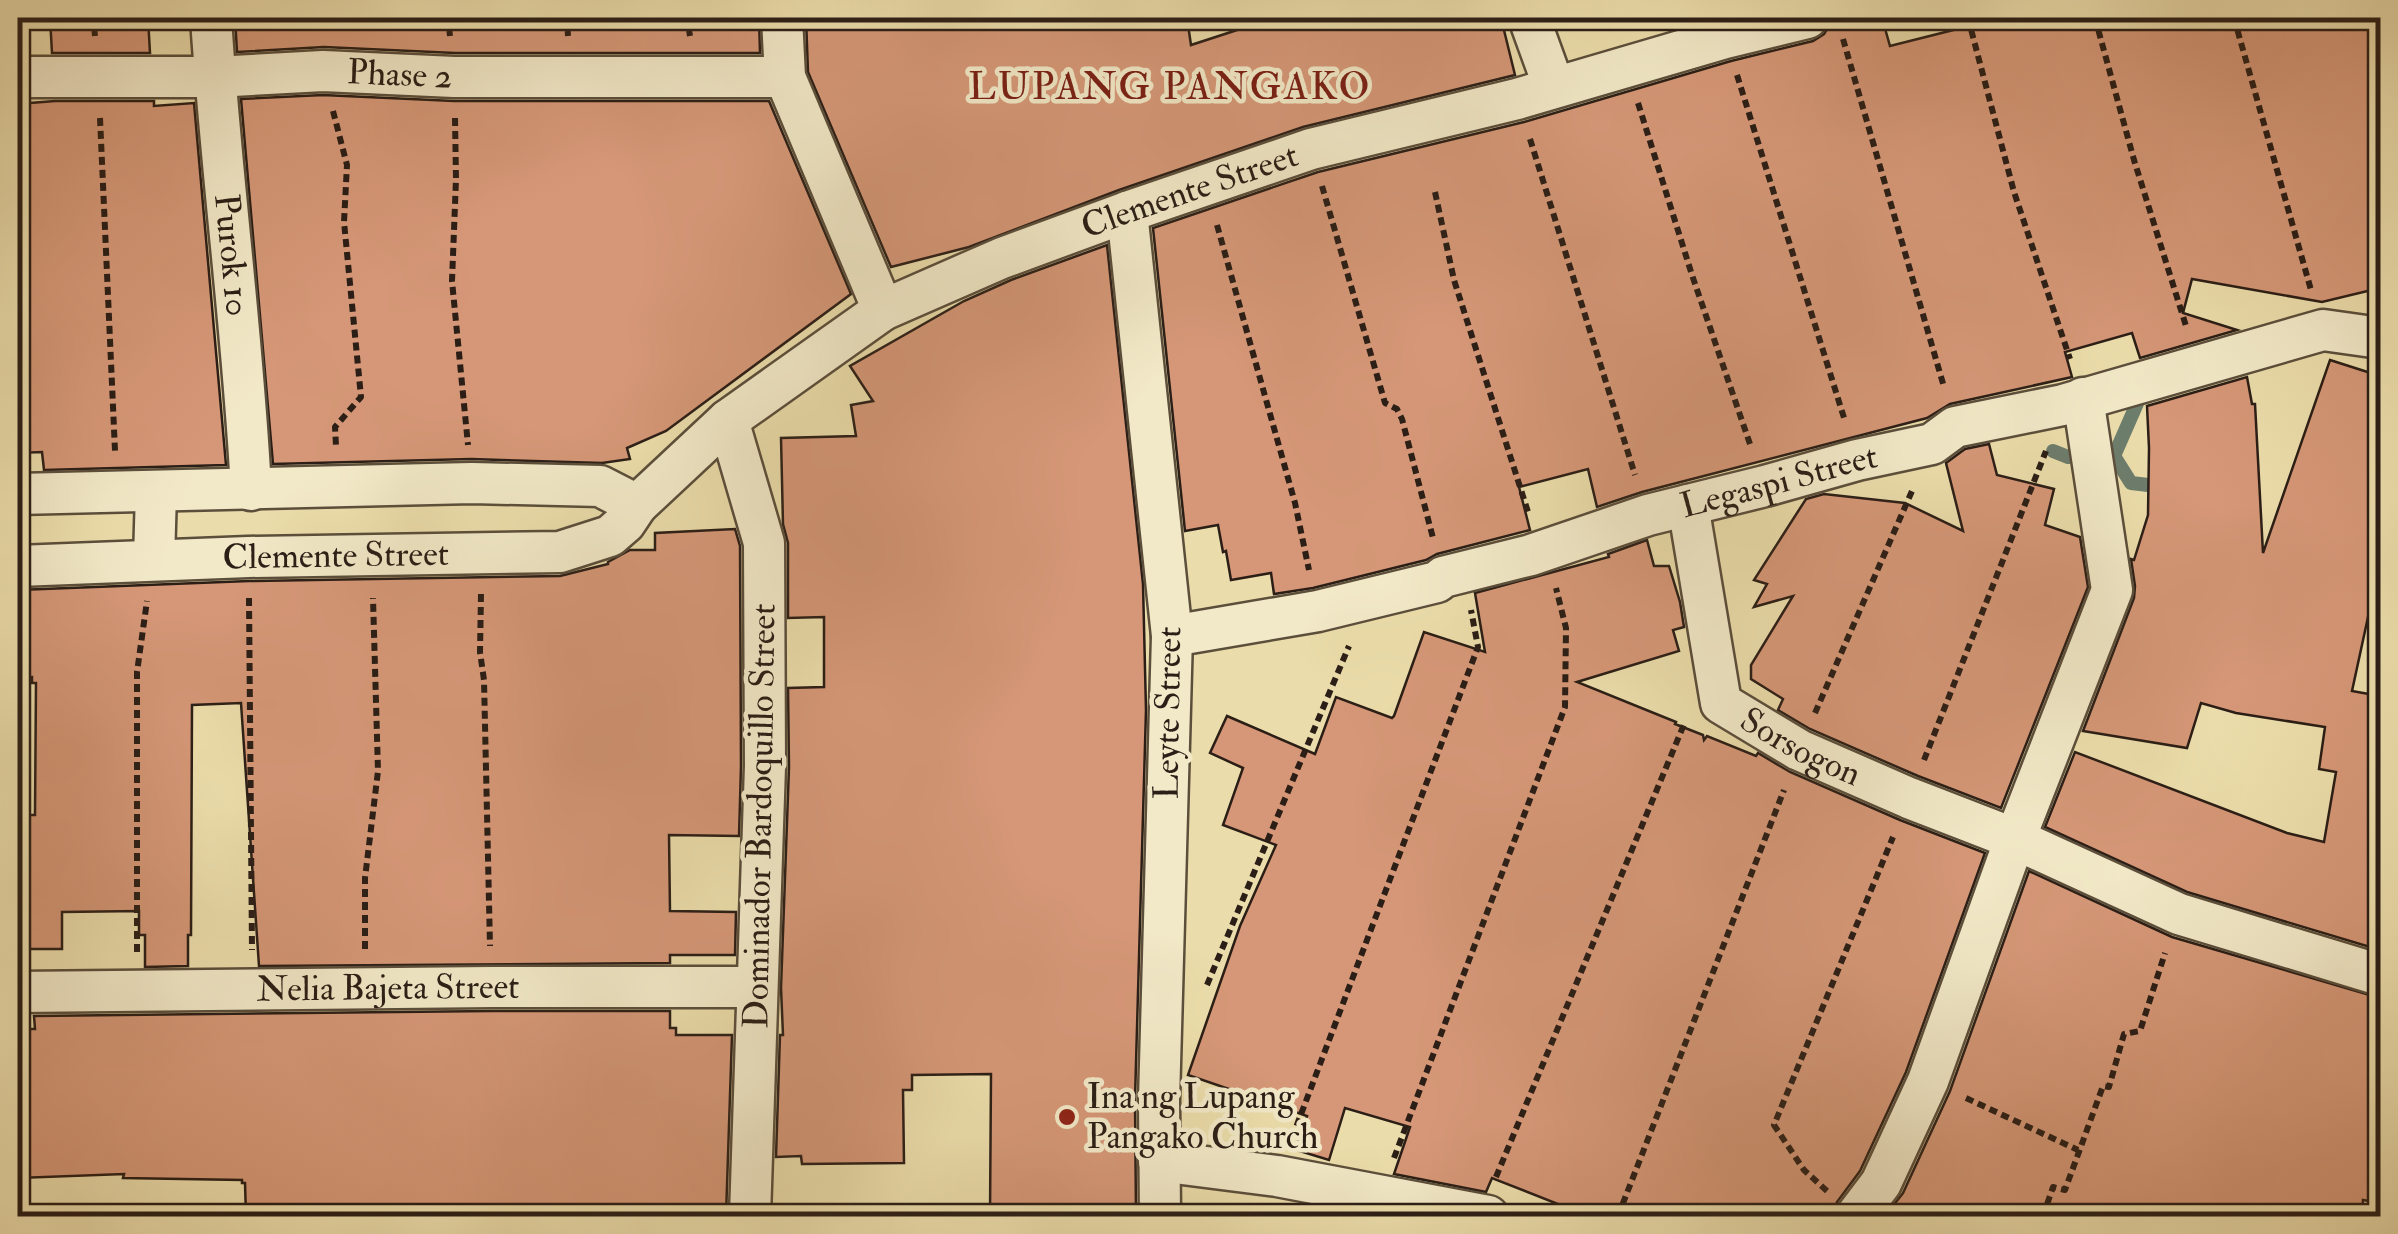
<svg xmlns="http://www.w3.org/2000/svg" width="2398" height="1234" viewBox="0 0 2398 1234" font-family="'IM FELL Double Pica',serif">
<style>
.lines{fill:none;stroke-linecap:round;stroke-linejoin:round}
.stream{stroke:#6d7d6c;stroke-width:14}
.building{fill:#d59777;stroke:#2b1e16;stroke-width:2.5}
.minor-casing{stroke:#5b4e3b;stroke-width:45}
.path{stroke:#2b1e16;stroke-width:6;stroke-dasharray:8 5;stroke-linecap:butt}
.minor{stroke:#f2e9c8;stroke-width:40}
.poi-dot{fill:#8f2418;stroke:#f2e9c8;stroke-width:4}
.labels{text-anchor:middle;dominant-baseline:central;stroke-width:9;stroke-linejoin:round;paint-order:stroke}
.street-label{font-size:35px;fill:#2b1e16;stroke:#f2e9c8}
.poi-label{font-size:35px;fill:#2b1e16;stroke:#f2e9c8;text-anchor:start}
.neighbourhood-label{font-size:38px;letter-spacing:2.5px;fill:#7a1f14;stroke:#f2e9c8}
</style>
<rect width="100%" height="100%" fill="#ebddab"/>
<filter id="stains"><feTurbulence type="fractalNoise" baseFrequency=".002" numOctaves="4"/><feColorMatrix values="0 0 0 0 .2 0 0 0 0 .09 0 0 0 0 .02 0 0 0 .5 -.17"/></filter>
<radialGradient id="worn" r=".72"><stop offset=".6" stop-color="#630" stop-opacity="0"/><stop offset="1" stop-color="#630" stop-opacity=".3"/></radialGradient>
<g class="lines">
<!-- stream -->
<g class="stream">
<polyline points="2149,396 2139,399 2114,456 2131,483 2157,486 2164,491"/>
<polyline points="2053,451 2068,457"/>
<polyline points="2353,599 2380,609"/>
</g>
</g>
<!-- building -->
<g class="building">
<polygon points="50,18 148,18 150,53 52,53"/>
<polygon points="235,18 759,18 760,53 455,53 324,47 237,52"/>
<polygon points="806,18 1187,18 1191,45 1274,18 1501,18 1515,75 1303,127 1119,190 969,247 891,267 808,72"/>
<polygon points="1873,18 1882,18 1890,46 1977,24 1975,18 2380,18 2380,288 2322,302 2192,279 2183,313 2237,330 2140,358 2132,333 2065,352 2072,377 1950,404 1927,418 1642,492 1597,507 1588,469 1519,487 1530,530 1437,554 1426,560 1313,588 1274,594 1271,573 1231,580 1226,551 1223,552 1218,525 1185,531 1153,228 1318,172 1524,122 1731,61 1813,41 1824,34 1830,24 1836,23 1837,27"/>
<polygon points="323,95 454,101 769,101 851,294 666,431 627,448 630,459 602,463 471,459 273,464 241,99"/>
<polygon points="55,101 154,101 154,106 194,103 226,465 44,470 42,452 18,453 18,104"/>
<polygon points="1107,245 1143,584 1146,710 1135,1099 1136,1216 990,1216 991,1074 912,1075 912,1090 903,1090 904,1163 802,1164 801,1156 776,1157 780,1035 783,1035 781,988 789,767 788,688 824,687 824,617 788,618 788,543 783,524 781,438 856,436 851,405 873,401 850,366 964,301 1011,280"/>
<polygon points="2330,360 2380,376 2380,596 2373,594 2352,691 2380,696 2380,950 2187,892 2045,827 2075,752 2287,833 2324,842 2336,772 2319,769 2325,727 2236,713 2201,703 2187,748 2083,731 2134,598 2135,586 2131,559 2134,560 2148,515 2149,448 2147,406 2247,377 2252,404 2255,404 2263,553"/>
<polygon points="1989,444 1997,475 2054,489 2045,525 2080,537 2088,587 2001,808 1918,776 1810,729 1778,710 1783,699 1751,679 1751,665 1793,596 1754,607 1767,584 1754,580 1806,499 1824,494 1905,503 1963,531 1946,463 1965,449"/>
<polygon points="735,529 740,546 741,766 739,836 669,835 670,911 736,912 735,955 670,955 670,963 259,966 241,703 192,705 191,935 188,935 188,966 145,967 145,935 139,935 139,911 62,912 62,949 23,949 25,815 35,815 36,683 32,683 32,677 18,678 18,590 249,581 560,576 608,564 608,562 630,550 655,550 655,533"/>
<polygon points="1647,540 1654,566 1669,566 1680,602 1684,627 1673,630 1679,651 1577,682 1676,722 1675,724 1703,735 1704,740 1707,736 1756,756 1758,753 1790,772 1900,820 1985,853 1906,1072 1860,1171 1837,1202 1833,1216 1588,1216 1492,1178 1486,1192 1394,1174 1410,1127 1345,1108 1329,1160 1296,1150 1307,1116 1188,1075 1240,926 1276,845 1223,825 1243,768 1210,753 1227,716 1315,754 1336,697 1392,718 1394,716 1424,632 1485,652 1475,593 1609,557 1608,554"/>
<polygon points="2029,871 2172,937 2380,998 2380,1203 2363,1200 2362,1216 1885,1216 1903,1193 1950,1091"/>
<polygon points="492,1011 670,1011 670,1028 676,1028 676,1035 732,1035 726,1216 246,1216 245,1183 242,1183 242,1180 123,1178 124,1174 18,1178 18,1029 35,1029 34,1016"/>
</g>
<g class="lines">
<defs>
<g id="minor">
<path id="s1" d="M 211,18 C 221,175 243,332 251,490"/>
<polyline points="782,18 785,77 883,310"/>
<polyline points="1529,18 1554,87"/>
<path id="s2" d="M 18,77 L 215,77 L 323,71 L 454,77 L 785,77"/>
<polyline points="1127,212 1172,636 1159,1100 1160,1216"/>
<polyline points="728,420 764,543 765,766 750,1216"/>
<polyline points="18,494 472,483 600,486 637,505"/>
<path id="s3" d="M 1688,505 L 1721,703 L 1799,750 L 1909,798 L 2015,839 L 2179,914 L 2380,975"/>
<polyline points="154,560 156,492"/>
<path id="s4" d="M 18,566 L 248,557 L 560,552 L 610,536 L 625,523 L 637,505 L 728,420 L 883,310 L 1002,258 L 1127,212 L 1311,149 L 1517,99 L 1725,38 L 1807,18"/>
<path id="s5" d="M 1172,636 L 1318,611 L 1437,582 L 1443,577 L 1531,555 L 1648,515 L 1765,486 L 1857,460 L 1932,444 L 1955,427 L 2063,405 L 2323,330 L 2380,338"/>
<path id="s6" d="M 18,992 L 492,987 L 757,987"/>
<polyline points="1159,1161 1277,1176 1488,1216"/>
<polyline points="1856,1216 1881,1183 1928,1081 2015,839 2112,590 2083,398"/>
</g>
</defs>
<!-- minor casing -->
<use href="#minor" class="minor-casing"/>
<!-- path -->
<g class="path">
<polyline points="93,18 95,36"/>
<polyline points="448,18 450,36"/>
<polyline points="567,18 568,36"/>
<polyline points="687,18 690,36"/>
<polyline points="1968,18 2014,192 2070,359"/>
<polyline points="2095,18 2134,160 2186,326"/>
<polyline points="2234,18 2311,290"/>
<polyline points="1843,39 1944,387"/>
<polyline points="1737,75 1845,421"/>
<polyline points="1638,103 1692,275 1751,447"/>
<polyline points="333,111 347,165 344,222 361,397 335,427 336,446"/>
<polyline points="100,118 115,451"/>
<polyline points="455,118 456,179 452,281 468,445"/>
<polyline points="1530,139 1635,475"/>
<polyline points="1322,186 1385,403 1397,409 1402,419 1433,538"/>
<polyline points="1435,192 1454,280 1529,515"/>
<polyline points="1217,225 1295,503 1309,570"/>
<polyline points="481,594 480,652 484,680 490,946"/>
<polyline points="249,598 252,950"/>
<polyline points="1815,713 1912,491"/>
<polyline points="1924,760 2046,451"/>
<polyline points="18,874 23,607"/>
<polyline points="365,949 365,878 378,771 373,598"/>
<polyline points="137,952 137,672 147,601"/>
<polyline points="1207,985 1349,646"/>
<polyline points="1966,1098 2078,1150"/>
<polyline points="1292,1138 1478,647 1471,610"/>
<polyline points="1394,1158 1565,707 1566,628 1556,588"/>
<polyline points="1496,1177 1685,722"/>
<polyline points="1827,1191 1804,1170 1774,1125 1893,837"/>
<polyline points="1618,1216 1784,790"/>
<polyline points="2043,1216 2053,1187 2065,1190 2103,1086 2109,1087 2124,1034 2140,1031 2165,953"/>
</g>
<!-- minor -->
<use href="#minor" class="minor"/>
</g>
<!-- markers -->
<circle class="poi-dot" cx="1067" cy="1117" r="10"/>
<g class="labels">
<!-- street labels -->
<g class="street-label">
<text stroke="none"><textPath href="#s2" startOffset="382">Phase 2</textPath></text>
<text stroke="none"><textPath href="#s4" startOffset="1280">Clemente Street</textPath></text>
<text stroke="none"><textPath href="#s1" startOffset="238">Purok 10</textPath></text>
<text stroke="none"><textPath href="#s5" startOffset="628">Legaspi Street</textPath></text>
<text stroke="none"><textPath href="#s4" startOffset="318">Clemente Street</textPath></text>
<text transform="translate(1168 713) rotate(-89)">Leyte Street</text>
<text stroke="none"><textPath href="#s3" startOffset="292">Sorsogon</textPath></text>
<text transform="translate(760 816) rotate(-89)">Dominador Bardoquillo Street</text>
<text stroke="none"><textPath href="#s6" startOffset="370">Nelia Bajeta Street</textPath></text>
</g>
<!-- poi labels -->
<g class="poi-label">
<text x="1087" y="1097">Ina ng Lupang<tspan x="1087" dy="40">Pangako Church</tspan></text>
</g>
<!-- neighbourhood labels -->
<g class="neighbourhood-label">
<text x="1170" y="87">LUPANG PANGAKO</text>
</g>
</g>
<!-- margin -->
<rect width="2398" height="1234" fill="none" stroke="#ebddab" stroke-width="60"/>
<rect x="20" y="20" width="2358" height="1194" fill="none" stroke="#2b1e16" stroke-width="5"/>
<rect x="30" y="30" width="2338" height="1174" fill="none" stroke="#2b1e16" stroke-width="2.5"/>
<rect width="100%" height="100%" filter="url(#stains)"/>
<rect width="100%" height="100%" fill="url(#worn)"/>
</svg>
